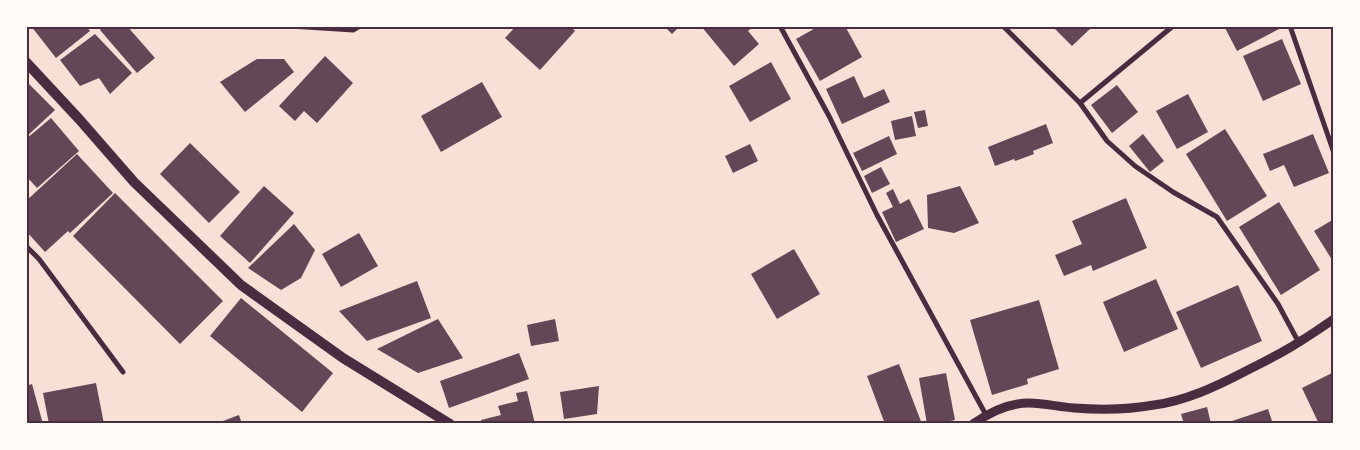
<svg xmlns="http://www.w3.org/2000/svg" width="1360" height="450" viewBox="0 0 1360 450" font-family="Poppins,sans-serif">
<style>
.building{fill:#644757}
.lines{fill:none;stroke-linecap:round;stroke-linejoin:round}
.minor{stroke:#4a2c40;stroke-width:5}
.tertiary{stroke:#4a2c40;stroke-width:9}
.secondary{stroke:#4a2c40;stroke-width:10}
.neatline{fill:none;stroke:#4a2c40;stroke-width:2}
</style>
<rect width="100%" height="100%" fill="#f7e1d7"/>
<!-- building -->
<g class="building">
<polygon points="31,26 86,26 90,31 56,58"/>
<polygon points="103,26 127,26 155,58 137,73 100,30"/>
<polygon points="516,26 570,26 575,31 540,70 505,38"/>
<polygon points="664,26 680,26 672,34"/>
<polygon points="701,26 754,26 748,31 759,44 734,66"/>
<polygon points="819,26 845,26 862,57 820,81 796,39"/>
<polygon points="1056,26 1093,26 1072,46 1054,28"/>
<polygon points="1224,26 1277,26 1279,29 1237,51"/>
<polygon points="95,34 132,73 110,94 99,78 80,86 60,60"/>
<polygon points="1282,39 1301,84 1263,101 1243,56"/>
<polygon points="325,56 353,83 317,123 304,111 295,121 279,106"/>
<polygon points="257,59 284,59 294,72 245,112 220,82"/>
<polygon points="771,62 791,99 750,122 729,86"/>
<polygon points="854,76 864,98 884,89 890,102 842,124 826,89"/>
<polygon points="26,81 55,110 26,137"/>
<polygon points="482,82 502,117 441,152 421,116"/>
<polygon points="1117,85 1138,112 1112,133 1091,105"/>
<polygon points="1188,94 1208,132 1177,149 1156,111"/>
<polygon points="925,110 928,126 918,128 914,112"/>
<polygon points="912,116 916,136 895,140 891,121"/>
<polygon points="51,118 79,151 37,188 26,176 26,139"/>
<polygon points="1046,124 1053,143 1033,151 1034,154 1015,161 1014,159 995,166 988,147"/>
<polygon points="1225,129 1267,196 1227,221 1186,154"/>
<polygon points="1143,134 1164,161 1150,172 1129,146"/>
<polygon points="1313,134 1329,173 1294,187 1284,165 1270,171 1263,154"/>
<polygon points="889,136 897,154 862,171 853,153"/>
<polygon points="190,143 240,192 209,223 160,174"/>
<polygon points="750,144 758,161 733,173 725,156"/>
<polygon points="77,154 113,193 70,233 68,231 45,252 26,231 26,201"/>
<polygon points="881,167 890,184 872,193 864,176"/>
<polygon points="264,186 294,213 250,263 220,236"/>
<polygon points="960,186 979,223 954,233 928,228 927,195"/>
<polygon points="893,189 900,204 909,199 924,229 896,242 882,212 893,207 886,193"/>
<polygon points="115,193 223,301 180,344 73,236"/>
<polygon points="1126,198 1147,248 1093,271 1091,265 1064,276 1055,255 1082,244 1072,221"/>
<polygon points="1279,202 1320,270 1281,295 1239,227"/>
<polygon points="1334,219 1334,263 1314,231"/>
<polygon points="294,224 315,250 301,278 281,290 248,268"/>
<polygon points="359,233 378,266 341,287 322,254"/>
<polygon points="794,249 820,294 777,319 751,274"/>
<polygon points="1156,279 1178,329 1124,352 1103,302"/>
<polygon points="417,281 431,318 367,341 339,311"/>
<polygon points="1238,285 1262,341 1201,368 1176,312"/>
<polygon points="241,298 333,373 302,412 210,336"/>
<polygon points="1039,300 1059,369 1027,379 1028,384 992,395 970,320"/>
<polygon points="438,319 463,358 418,373 377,349"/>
<polygon points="555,319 559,341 531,346 527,325"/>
<polygon points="519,353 529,379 449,408 440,381"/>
<polygon points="899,364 922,424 885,424 867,376"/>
<polygon points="1334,372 1334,424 1319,424 1302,388"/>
<polygon points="946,373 955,420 937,424 927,424 919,378"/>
<polygon points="96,383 104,424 49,424 43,393"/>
<polygon points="32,384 43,424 26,424 26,386"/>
<polygon points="599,386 597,414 564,419 560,392"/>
<polygon points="527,391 535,424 482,424 481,420 501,415 498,406 518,401 516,393"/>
<polygon points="1207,407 1211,424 1184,424 1181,414"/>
<polygon points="1268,409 1273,424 1226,424 1226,423"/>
<polygon points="239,415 242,424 215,424"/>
</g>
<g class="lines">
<!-- minor -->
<g class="minor">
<polyline points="290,26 353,30 360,26"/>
<polyline points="780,26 829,116 877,215 986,415"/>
<polyline points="1003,26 1080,103"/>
<polyline points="1173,26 1080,103 1107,141 1135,166 1173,192 1217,217 1278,304 1299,343"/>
<polyline points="1290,26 1334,153"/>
<polyline points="26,246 39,259 123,372"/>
</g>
<!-- tertiary -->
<path class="tertiary" d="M 973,424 C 990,412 1008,403 1029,403 C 1044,403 1059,407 1074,408 C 1101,410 1127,410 1154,405 C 1185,401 1215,387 1242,373 C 1261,363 1281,354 1299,342 C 1311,335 1322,327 1334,319"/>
<!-- secondary -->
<polyline class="secondary" points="26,62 79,119 134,182 241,285 343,358 450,424"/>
</g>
<!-- border -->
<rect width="1360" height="450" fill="none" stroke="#fffaf5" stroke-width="55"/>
<rect x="28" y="28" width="1304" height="394" class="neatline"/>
</svg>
